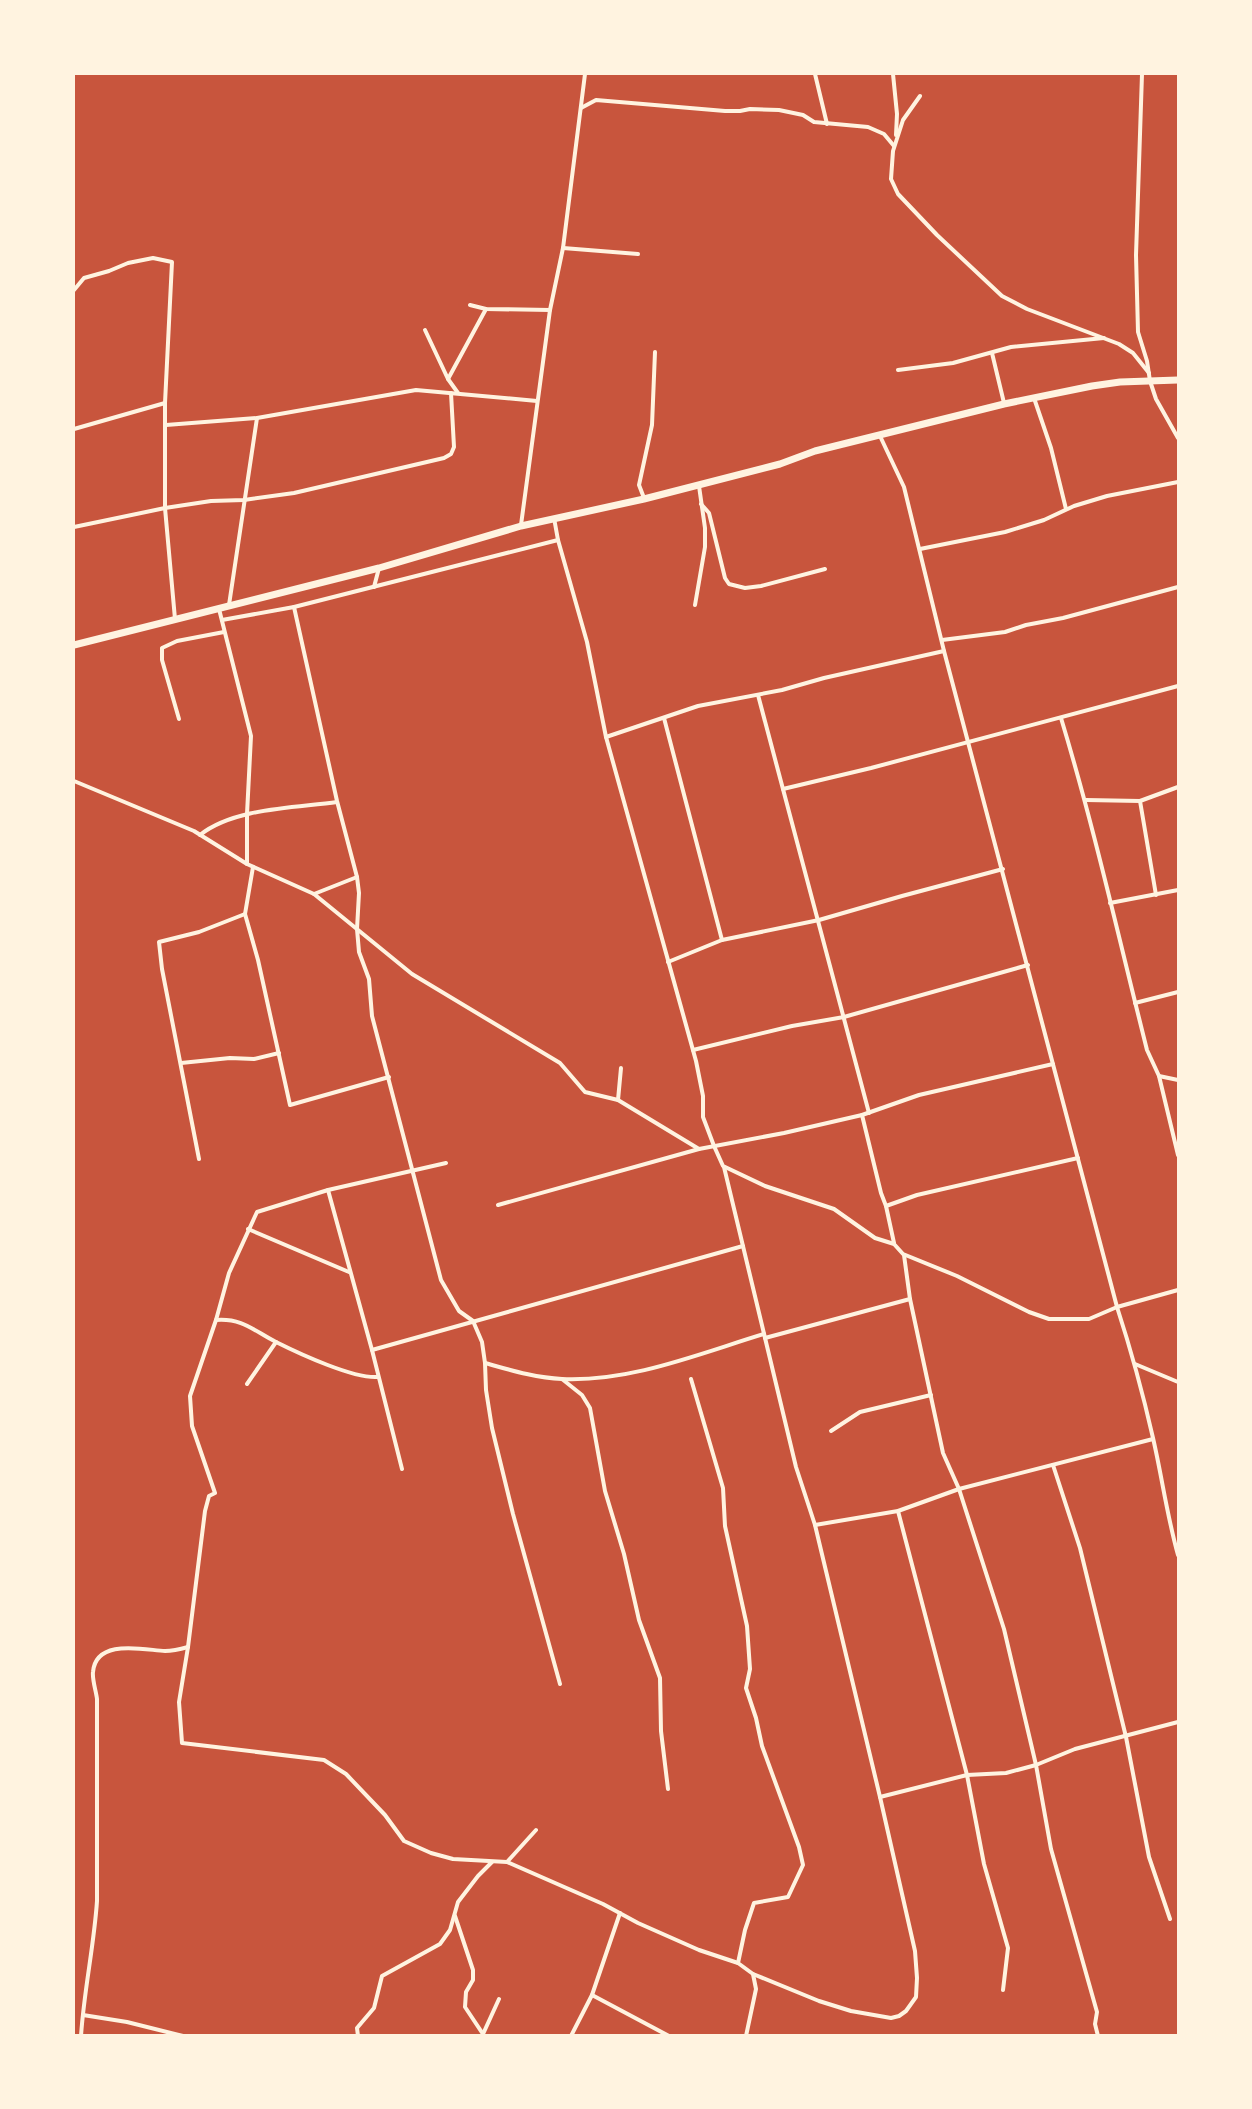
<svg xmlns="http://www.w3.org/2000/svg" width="1252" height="2109" viewBox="0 0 1252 2109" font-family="'DM Sans',sans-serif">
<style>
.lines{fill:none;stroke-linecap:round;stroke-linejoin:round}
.minor{stroke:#fff3e0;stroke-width:4}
.trunk{stroke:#fff3e0;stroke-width:7}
</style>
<rect width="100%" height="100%" fill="#c8553d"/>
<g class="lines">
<!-- minor -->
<g class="minor">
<polyline points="815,74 827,124"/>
<polyline points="893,74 897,114 896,135"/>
<polyline points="1142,74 1136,255 1138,332 1147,361 1150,381 1156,399 1178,438"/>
<polyline points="920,96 903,120 893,151 891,179 898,194 937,235 1002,296 1027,309 1119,344 1133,353 1149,373"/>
<polyline points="581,108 596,100 725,111 740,111 750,109 779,110 803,115 814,122 868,127 884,134 894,146"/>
<polyline points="563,248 638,254"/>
<polyline points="74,290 84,278 109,271 128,263 153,258 172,262 165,403 165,508 175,619"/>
<polyline points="470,305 486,309 550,310"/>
<polyline points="425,330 448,379 458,393"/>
<polyline points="992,353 1004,403"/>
<polyline points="898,370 953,363 1011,347 1104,338"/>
<polyline points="448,379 486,309"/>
<polyline points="1034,398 1051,448 1066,509"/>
<polyline points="166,425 257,418 416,390 537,401"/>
<polyline points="74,429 165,403"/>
<path d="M 880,436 L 904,487 L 944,651 L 1117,1307 C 1131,1350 1143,1394 1153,1438 C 1162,1477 1167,1516 1178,1555"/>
<polyline points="644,498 639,485 652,425 655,352"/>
<polyline points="701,504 709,513 725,578 729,584 745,588 761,586 825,569"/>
<polyline points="554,518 558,540 587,642 606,737 696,1061 703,1096 703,1117 714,1146 723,1166 765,1186 834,1209 875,1238 894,1244 903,1254 957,1276 1029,1312 1049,1319 1089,1319 1117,1307 1178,1290"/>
<polyline points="521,525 550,310 563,248 585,74"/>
<polyline points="74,527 165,508 211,501 244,500 294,493 444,458 451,454 454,447 451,393"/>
<polyline points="920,549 1005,532 1044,520 1074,506 1107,496 1178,482"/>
<polyline points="374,587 379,568"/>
<polyline points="229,605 257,418"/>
<polyline points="695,605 705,547 705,528 699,486"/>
<polyline points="294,607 337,801 357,877 359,893 357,929 359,952 369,979 372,1016 441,1280 459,1311 473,1321 482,1342 485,1363 486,1390 492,1428 513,1514 560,1684"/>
<polyline points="219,609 251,736 247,814 247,864"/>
<polyline points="222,620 294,607 558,540"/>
<polyline points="942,640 1005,632 1026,625 1063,618 1178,587"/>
<polyline points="758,695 869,1113"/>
<polyline points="664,718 722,940"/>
<path d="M 1061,718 C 1094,827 1119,939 1147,1050 L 1159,1076 L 1178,1080"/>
<polyline points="179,719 162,660 162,648 177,641 224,632"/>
<polyline points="606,737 698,706 782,690 824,678 944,651"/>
<polyline points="74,781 194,831 247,864 314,894 412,974 560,1063 585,1092 618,1100 699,1149"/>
<polyline points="783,789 871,768 1178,686"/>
<polyline points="1086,800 1140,801 1178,787"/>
<polyline points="1140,801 1156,895"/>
<path d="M 200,835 C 234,808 294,808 337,802"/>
<polyline points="253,867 245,914 258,960 290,1105 389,1077"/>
<polyline points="314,894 357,877"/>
<polyline points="1110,903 1178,890"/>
<polyline points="668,962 722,940 819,920 902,896 1003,869"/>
<polyline points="1135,1003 1178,992"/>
<polyline points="693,1050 792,1026 844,1017 1028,965"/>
<polyline points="181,1063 230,1058 254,1059 279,1053"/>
<polyline points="1159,1076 1178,1155"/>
<polyline points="618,1100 621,1068"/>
<polyline points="862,1115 881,1193 886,1206"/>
<polyline points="199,1159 162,969 159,942 199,932 245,914"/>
<polyline points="446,1163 328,1190 257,1212 229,1273 216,1320 190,1396 192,1426 215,1493 209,1496 205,1511 188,1647 179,1702 182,1743 324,1760 346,1774 385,1815 404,1841 431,1853 453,1859 507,1862 603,1904 638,1923 699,1950 738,1963"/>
<polyline points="724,1167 796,1467 815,1525 880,1797 915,1951 917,1978 916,1997 906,2011 899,2016 891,2018 851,2011 819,2001 753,1974"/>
<polyline points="328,1190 372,1350 402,1469"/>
<polyline points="498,1205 699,1149 784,1133 862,1115 919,1095 1053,1064"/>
<polyline points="248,1229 349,1272"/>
<polyline points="894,1243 886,1206 917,1195 1078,1158"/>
<polyline points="904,1255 910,1299 943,1453 959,1489 1004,1629 1036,1765 1051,1849 1097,2012 1095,2024 1098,2036"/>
<path d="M 216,1320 C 243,1318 254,1331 276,1342 C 300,1354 354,1379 378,1377"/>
<polyline points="765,1338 910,1299"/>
<polyline points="372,1350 743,1246"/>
<path d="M 485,1363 C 510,1370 536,1378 562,1379 C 631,1382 698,1354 764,1334"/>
<polyline points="1135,1364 1178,1382"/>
<polyline points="562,1379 582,1395 590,1408 605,1491 624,1554 639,1620 660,1678 661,1731 668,1789"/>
<polyline points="691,1379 723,1488 725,1526 747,1626 750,1669 746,1688 756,1718 762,1746 799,1847 803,1865 788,1897 754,1903 745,1930 738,1963 753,1974 756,1989 746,2036"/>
<polyline points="247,1384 276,1342"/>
<polyline points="831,1431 860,1412 931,1395"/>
<polyline points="1053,1465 1080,1548 1126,1737 1149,1857 1170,1919"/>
<polyline points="898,1511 967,1775 984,1864 1008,1948 1003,1990"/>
<polyline points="815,1525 898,1511 959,1489 1153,1439"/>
<polyline points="880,1797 967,1775 1006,1773 1036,1765 1075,1749 1178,1722"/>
<polyline points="507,1862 536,1830"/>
<polyline points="455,1916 473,1970 473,1980 466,1992 465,2007 483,2034"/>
<polyline points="592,1995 669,2036"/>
<polyline points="83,2015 127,2022 183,2036"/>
<polyline points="483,2034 499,1999"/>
<path d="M 81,2036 C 84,1990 94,1946 97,1901 L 97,1699 C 96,1691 92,1679 93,1672 C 96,1638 144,1650 165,1651 C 173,1651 181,1649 188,1647"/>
<polyline points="358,2036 357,2028 374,2008 382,1976 440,1944 450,1930 458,1902 478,1876 492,1862"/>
<polyline points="571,2036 592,1995 620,1913"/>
</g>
<!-- trunk -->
<polyline class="trunk" points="74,645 379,568 521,526 644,499 780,464 815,451 1004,404 1092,386 1120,382 1178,380"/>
</g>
<!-- border -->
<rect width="1252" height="2109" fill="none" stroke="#fff3e0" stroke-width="150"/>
</svg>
